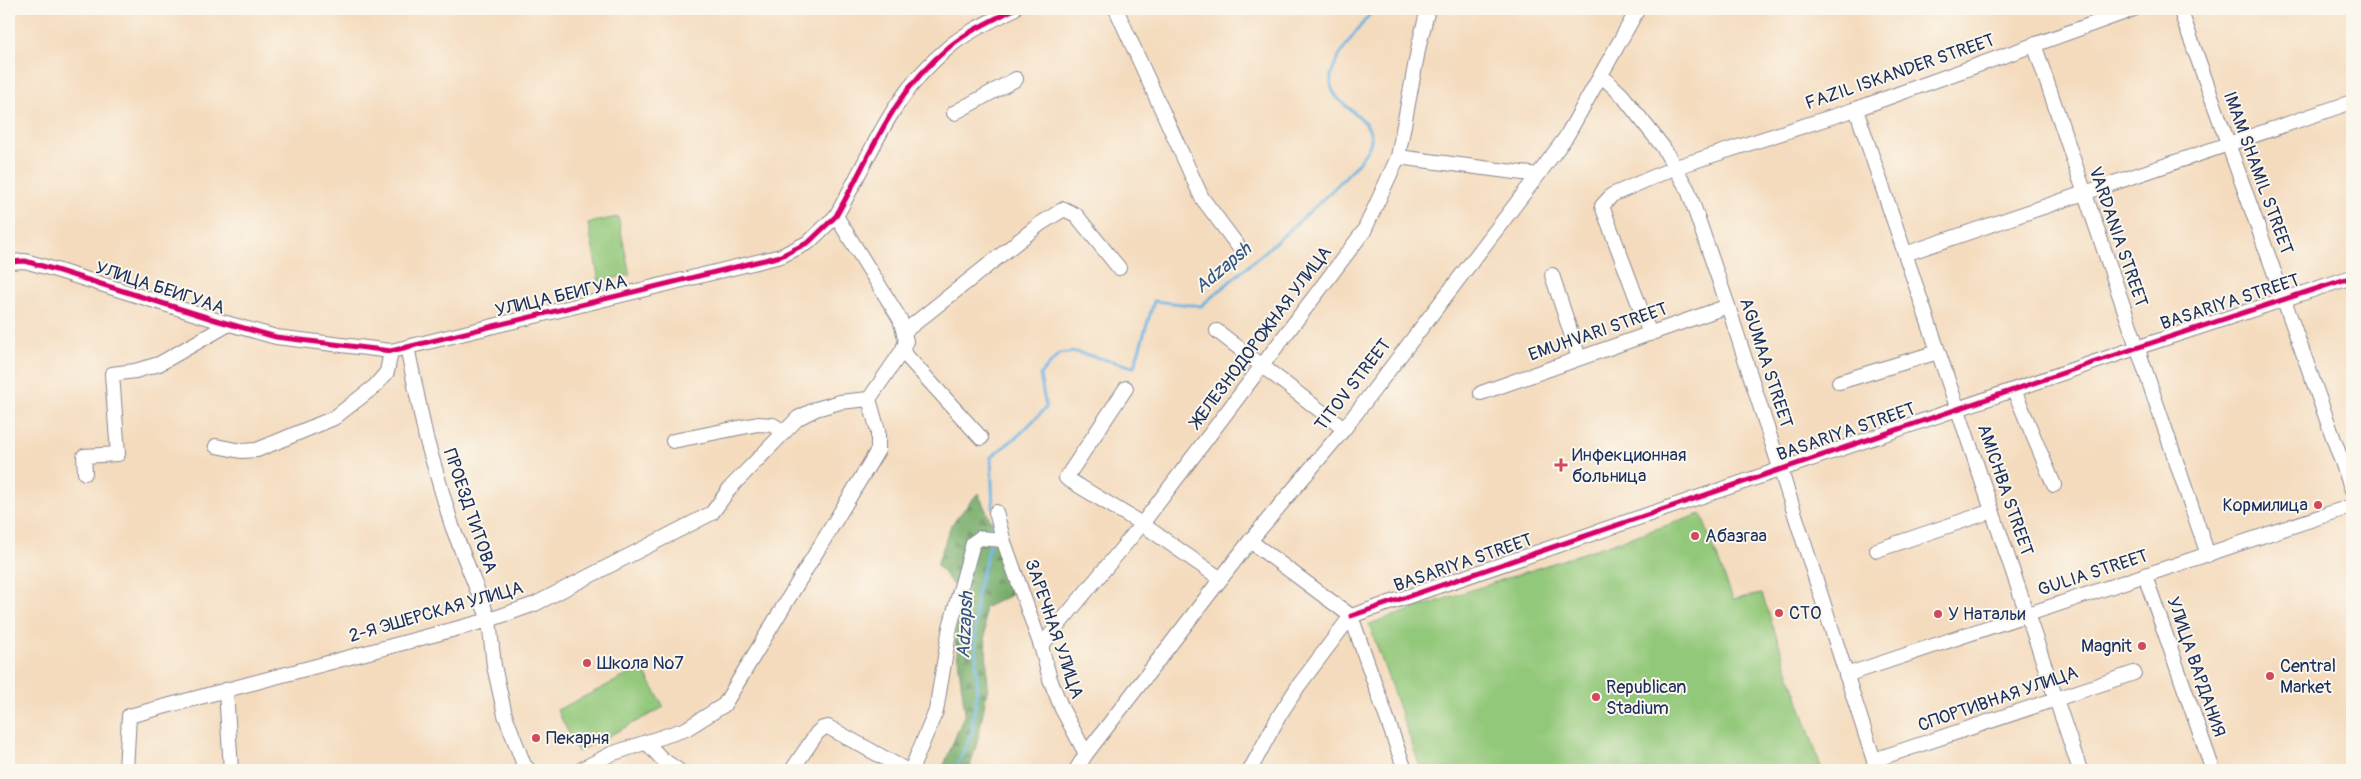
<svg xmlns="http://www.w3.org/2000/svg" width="2361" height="779" viewBox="0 0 2361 779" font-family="Pangolin,sans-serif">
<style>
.forest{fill:url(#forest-firs);stroke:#486e64}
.pitch{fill:#92c879;stroke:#567c6c}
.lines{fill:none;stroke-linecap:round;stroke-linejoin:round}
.stream{stroke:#6bb2e2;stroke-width:3}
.minor-casing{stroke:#88858e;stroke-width:16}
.minor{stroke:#fff;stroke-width:14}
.cycleway-casing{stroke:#fbf7ec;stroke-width:8}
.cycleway{stroke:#d6006c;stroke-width:5}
.poi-dot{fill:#d1495b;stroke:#fbf7ec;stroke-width:2}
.labels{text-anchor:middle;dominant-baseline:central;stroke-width:4;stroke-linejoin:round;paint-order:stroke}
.street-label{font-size:18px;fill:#1b2f5e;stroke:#fbf7ec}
.poi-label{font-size:18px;fill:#1b2f5e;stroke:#fbf7ec;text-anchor:start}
.water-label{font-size:19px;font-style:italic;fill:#335686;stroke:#fbf7ec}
</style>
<defs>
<pattern id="forest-firs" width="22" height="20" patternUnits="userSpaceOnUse" patternTransform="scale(1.25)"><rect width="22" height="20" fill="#75ac69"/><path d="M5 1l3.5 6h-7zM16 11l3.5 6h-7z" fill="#5f8c5a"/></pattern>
</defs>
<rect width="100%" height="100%" fill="#fbf7ec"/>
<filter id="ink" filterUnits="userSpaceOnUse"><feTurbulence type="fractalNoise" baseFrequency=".02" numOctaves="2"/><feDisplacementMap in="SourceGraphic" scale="10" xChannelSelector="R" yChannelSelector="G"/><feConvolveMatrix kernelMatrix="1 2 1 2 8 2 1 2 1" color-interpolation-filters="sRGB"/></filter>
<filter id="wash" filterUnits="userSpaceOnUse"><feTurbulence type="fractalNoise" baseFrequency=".0096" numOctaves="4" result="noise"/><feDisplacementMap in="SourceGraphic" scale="20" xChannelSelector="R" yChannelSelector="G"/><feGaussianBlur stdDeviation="1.12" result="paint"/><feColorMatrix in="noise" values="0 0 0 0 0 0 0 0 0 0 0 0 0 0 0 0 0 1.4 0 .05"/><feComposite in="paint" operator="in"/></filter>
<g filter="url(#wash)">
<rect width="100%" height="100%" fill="#f4dbbe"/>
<!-- forest -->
<polygon class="forest" points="978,493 992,524 1011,595 984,608 988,687 977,743 969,770 942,770 965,713 955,635 962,596 937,565 951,525"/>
<!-- pitch -->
<g class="pitch">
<polygon points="618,217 630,275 599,281 588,223"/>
<polygon points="1701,514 1733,599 1762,594 1822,770 1421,770 1369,624"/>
<polygon points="642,668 664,707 578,752 557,710"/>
</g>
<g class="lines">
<!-- stream -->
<g class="stream">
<path d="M 993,508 L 991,457 L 1019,435 L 1046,408 L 1040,375 L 1059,354 L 1076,352 L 1134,367 L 1154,301 L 1201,306 C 1229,282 1370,167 1371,140 C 1372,111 1326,107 1331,76 C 1335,55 1361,26 1374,9"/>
<polyline points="991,535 993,522"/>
<polyline points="955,770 972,732 977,686 975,622 977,594 990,544"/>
</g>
</g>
</g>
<g filter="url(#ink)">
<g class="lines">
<defs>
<g id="minor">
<polyline points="1116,9 1202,198 1238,246"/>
<polyline points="2180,9 2352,490"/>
<polyline points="2034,44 2208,555"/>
<polyline points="1602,76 1622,95 1663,147 1688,190 1728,306 1877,770"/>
<polyline points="1856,109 2080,770"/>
<polyline points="954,113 1016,79"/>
<polyline points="1398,157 1538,175"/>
<polyline points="836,216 900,319 906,341 902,351 981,438"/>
<polyline points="1905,254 2352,102"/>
<path d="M 9,262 L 25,261 L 56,270 L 219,321 L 276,337 L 391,351 L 781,256 L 809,242 L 836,216 C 873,152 889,97 949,47 C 968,31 993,20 1014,9"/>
<polyline points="1552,275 1579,358"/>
<polyline points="905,331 1040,224 1064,209 1076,215 1119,268"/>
<polyline points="1217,331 1344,429"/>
<polyline points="1650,334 1602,206 1612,195 1676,167 1856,109 2134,9"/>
<polyline points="407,347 426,438 452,526 489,620 494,666 505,715 524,765 529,770"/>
<polyline points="1839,382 1938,352"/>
<polyline points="1126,388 1066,478 1142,524 1221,579"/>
<polyline points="2014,390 2054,485"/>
<polyline points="1481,393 1728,306"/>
<polyline points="673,441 758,424 773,425 784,432"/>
<polyline points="216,446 241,451 257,450 334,418 375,386 387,372 391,351"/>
<polyline points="85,473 84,456 118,454 112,374 135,371 159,364 229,324"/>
<polyline points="996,512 1004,542 1041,646 1050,679 1062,709 1086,754"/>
<polyline points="1250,541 1351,616 1405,770"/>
<polyline points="1877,550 1992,511"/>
<polyline points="2145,576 2213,770"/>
<polyline points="1351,616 2136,348 2352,277"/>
<polyline points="1041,646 1142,524 1364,231 1398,157 1419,45 1428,9"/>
<polyline points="1846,675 2352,506"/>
<polyline points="226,690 231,770"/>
<polyline points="646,742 662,759 678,770"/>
<polyline points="1874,760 2134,673"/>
<polyline points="126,770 129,716 489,620 535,604 712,513 730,488 798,418 816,409 840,402 869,399"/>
<polyline points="580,770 611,754 686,729 724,705 878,450 878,431 869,399 902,351"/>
<polyline points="792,770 817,733 823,728 828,727 906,770"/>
<polyline points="911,770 936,711 950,627 973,543 980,538 1003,540"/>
<polyline points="1076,770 1086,754 1250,541 1344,429 1538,175 1566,137 1638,9"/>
<polyline points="1250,770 1279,716 1299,685 1351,616"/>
</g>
</defs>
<!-- minor casing -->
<use href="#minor" class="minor-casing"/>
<!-- minor -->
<use href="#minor" class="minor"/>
<defs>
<g id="cycleway">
<path d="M 9,262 L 25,261 L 56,270 L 219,321 L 276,337 L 391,351 L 781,256 L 809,242 L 836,216 C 873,152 889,97 949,47 C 968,31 993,20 1014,9"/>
<polyline points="1351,616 2136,348 2352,277"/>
</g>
</defs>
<!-- cycleway casing -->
<use href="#cycleway" class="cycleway-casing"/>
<!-- cycleway -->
<use href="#cycleway" class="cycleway"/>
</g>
</g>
<!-- markers -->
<g class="poi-dot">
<path d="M1558.5 457.5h5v5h5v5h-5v5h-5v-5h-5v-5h5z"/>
<circle cx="2318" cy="505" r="5"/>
<circle cx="1695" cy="536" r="5"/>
<circle cx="1779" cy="613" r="5"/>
<circle cx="1938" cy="614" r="5"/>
<circle cx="2142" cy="646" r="5"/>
<circle cx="587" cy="663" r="5"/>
<circle cx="2270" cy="676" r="5"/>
<circle cx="1596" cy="697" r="5"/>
<circle cx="536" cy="738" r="5"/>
</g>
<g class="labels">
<!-- street labels -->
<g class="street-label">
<text transform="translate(1900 72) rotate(-19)">FAZIL ISKANDER STREET</text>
<text transform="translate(2258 173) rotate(70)">IMAM SHAMIL STREET</text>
<text transform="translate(2118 237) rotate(71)">VARDANIA STREET</text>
<text transform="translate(160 288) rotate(18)">УЛИЦА БЕИГУАА</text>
<text transform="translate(561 296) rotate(-13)">УЛИЦА БЕИГУАА</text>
<text transform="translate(2230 302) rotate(-18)">BASARIYA STREET</text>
<text transform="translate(1598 332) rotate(-19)">EMUHVARI STREET</text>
<text transform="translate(1261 337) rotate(-53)">ЖЕЛЕЗНОДОРОЖНАЯ УЛИЦА</text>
<text transform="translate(1766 363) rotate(72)">AGUMAA STREET</text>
<text transform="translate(1353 385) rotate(-52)">TITOV STREET</text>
<text transform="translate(1846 432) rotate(-19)">BASARIYA STREET</text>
<text transform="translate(2005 490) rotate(71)">AMICHBA STREET</text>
<text transform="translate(470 511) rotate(71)">ПРОЕЗД ТИТОВА</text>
<text transform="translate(1463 563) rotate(-19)">BASARIYA STREET</text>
<text transform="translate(2093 573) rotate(-18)">GULIA STREET</text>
<text transform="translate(436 612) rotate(-16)">2-Я ЭШЕРСКАЯ УЛИЦА</text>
<text transform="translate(1054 629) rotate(71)">ЗАРЕЧНАЯ УЛИЦА</text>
<text transform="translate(2196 667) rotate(71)">УЛИЦА ВАРДАНИЯ</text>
<text transform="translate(1998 699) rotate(-19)">СПОРТИВНАЯ УЛИЦА</text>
</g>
<!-- poi labels -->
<g class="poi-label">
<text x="1572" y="455">Инфекционная<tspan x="1572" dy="21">больница</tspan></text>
<text x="2308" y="505" text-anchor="end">Кормилица</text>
<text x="1705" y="536">Абазгаа</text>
<text x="1789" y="613">СТО</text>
<text x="1948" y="614">У Натальи</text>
<text x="2132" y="646" text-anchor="end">Magnit</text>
<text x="597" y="663">Школа №7</text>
<text x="2280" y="666">Central<tspan x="2280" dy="21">Market</tspan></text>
<text x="1606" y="687">Republican<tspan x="1606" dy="21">Stadium</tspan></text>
<text x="546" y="738">Пекарня</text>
</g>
<!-- water labels -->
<g class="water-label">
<text transform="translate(1223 268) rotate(-40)">Adzapsh</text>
<text transform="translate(965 625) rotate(-87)">Adzapsh</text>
</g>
</g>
<!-- margin -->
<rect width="2361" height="779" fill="none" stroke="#fbf7ec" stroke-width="30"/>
</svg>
